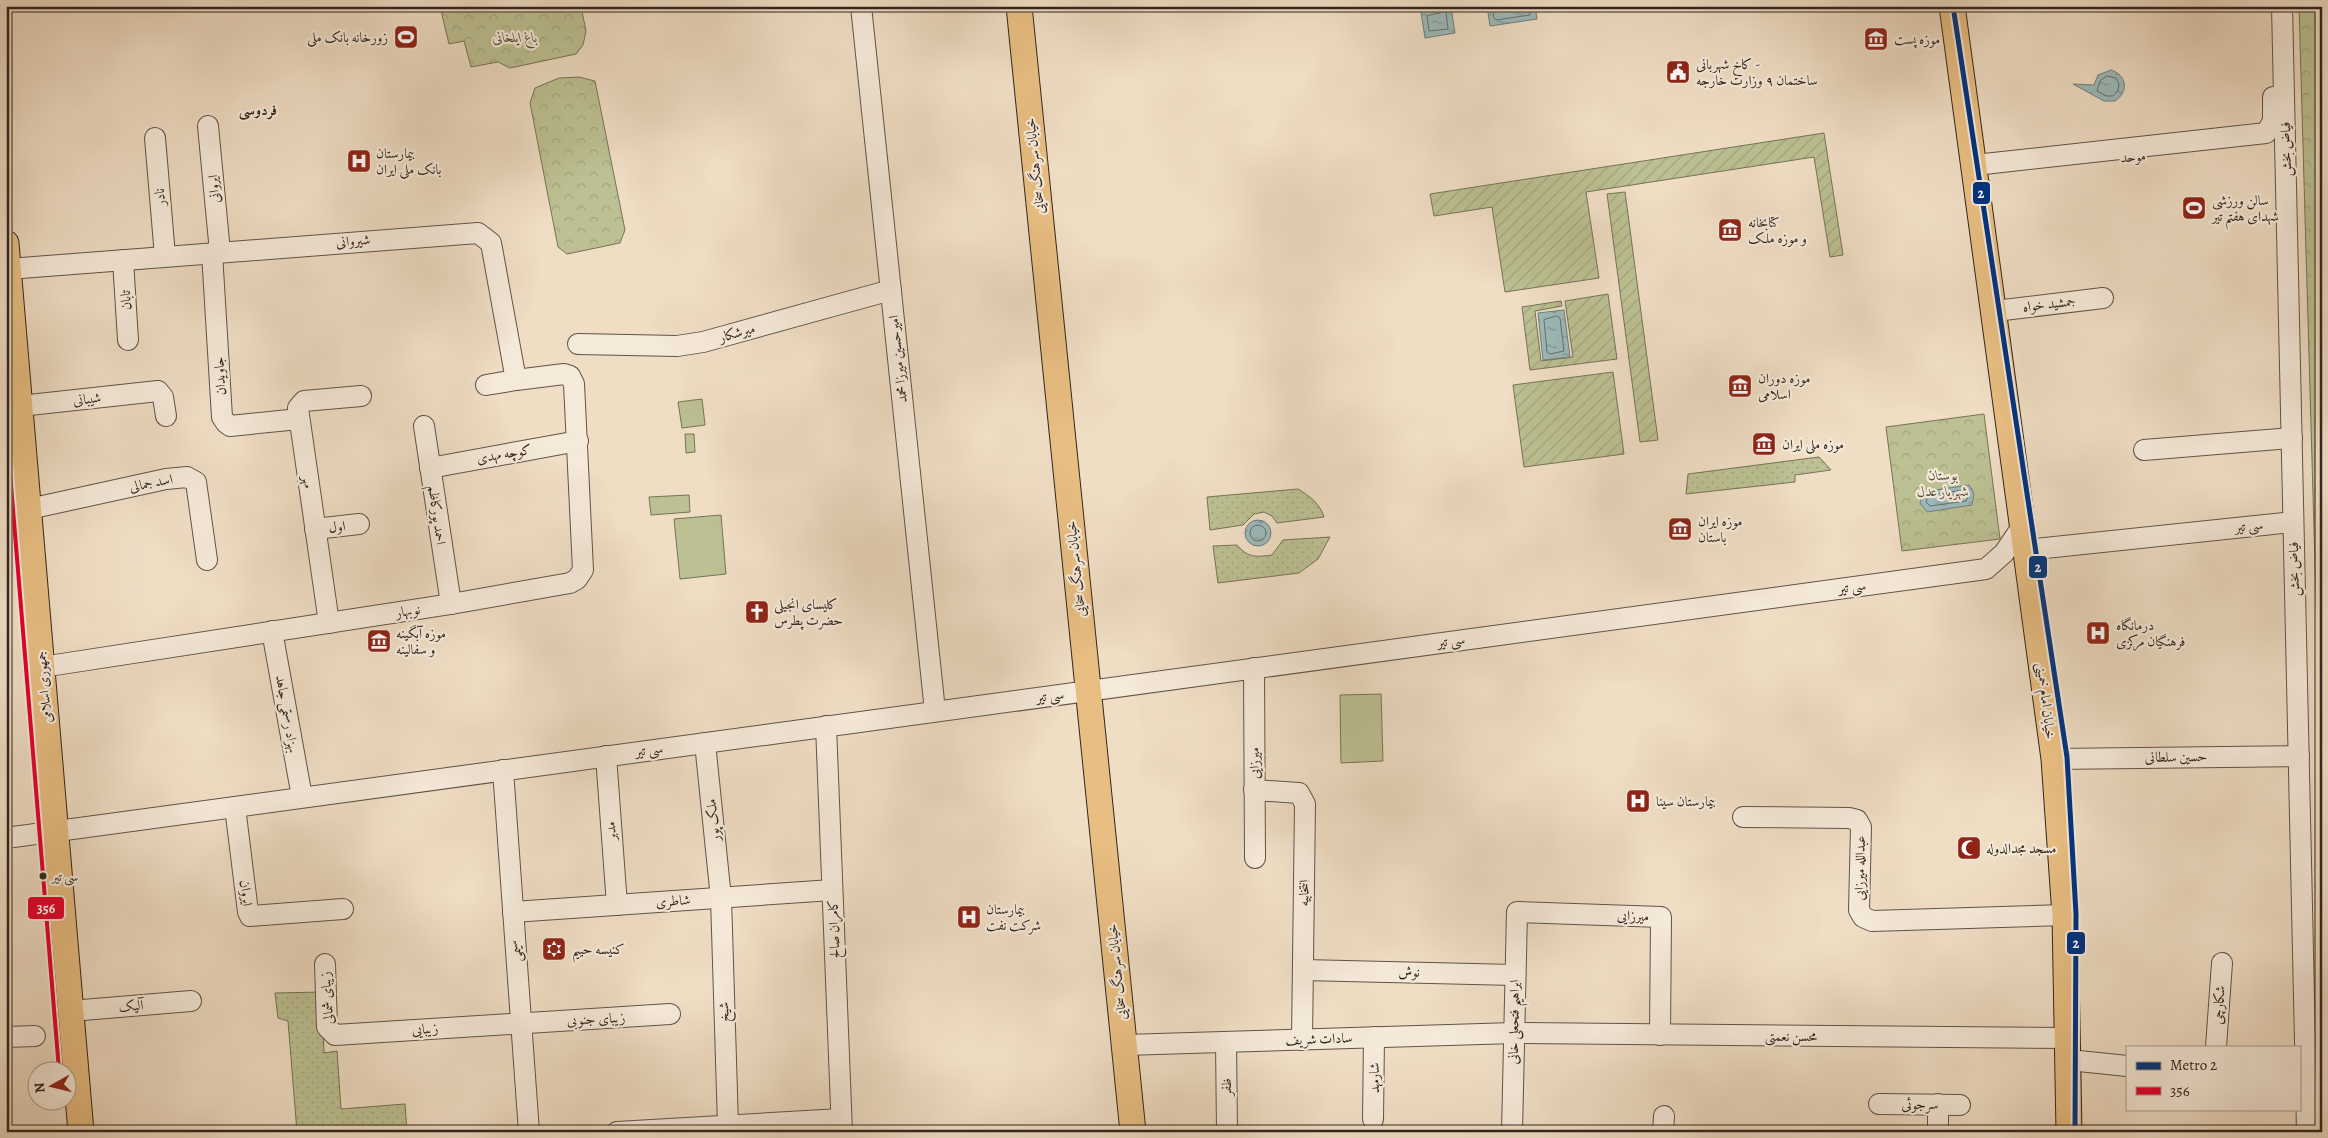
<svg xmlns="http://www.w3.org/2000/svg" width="2328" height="1138" viewBox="0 0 2328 1138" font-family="Alegreya,Amiri,serif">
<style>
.grass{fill:url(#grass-dots);stroke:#767358}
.forest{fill:url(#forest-crowns);stroke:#767358}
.garden{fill:url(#garden-furrows);stroke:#767358}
.pitch{fill:#bcc092;stroke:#767358}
.water{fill:url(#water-ripples);stroke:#717f7c}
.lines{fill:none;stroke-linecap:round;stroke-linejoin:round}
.shore{stroke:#66706c;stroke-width:1}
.minor-casing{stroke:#605448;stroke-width:22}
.major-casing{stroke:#30261e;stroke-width:27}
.minor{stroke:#f5e9d9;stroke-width:20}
.major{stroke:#e8be82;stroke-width:25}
.bus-1-casing{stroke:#f5e9d9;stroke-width:8}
.bus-1{stroke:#e4002b;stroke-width:4}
.metro-1-casing{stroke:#f5e9d9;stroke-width:9}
.metro-1{stroke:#003380;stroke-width:5}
.bus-dot{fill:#30261e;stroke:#f5e9d9;stroke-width:2}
.labels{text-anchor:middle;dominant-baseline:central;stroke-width:4.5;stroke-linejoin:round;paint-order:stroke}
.bus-label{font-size:13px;fill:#30261e;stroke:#f5e9d9;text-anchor:start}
.poi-label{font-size:14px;fill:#30261e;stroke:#f5e9d9;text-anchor:start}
.park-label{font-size:14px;font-style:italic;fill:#534c3b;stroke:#f5e9d9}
.street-label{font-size:14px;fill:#30261e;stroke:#f5e9d9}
.neighbourhood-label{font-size:15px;font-weight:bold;fill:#30261e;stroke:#f5e9d9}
.line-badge{stroke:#f5e9d9;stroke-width:2}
.badge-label{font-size:14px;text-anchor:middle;font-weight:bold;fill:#fff}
</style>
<defs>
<pattern id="grass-dots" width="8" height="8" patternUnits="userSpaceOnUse" patternTransform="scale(1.25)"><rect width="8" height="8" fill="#bcc092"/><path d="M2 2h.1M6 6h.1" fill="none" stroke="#a2a57d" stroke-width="1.8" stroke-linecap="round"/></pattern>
<pattern id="forest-crowns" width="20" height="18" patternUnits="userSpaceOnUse" patternTransform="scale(1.25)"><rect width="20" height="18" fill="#bcc092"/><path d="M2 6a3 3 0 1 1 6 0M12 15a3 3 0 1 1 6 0" fill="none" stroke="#a2a57d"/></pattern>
<pattern id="garden-furrows" width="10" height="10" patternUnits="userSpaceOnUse" patternTransform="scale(1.25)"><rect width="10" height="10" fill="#bcc092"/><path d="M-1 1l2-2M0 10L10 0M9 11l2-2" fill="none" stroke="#a2a57d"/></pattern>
<pattern id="water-ripples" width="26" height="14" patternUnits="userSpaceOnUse" patternTransform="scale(1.25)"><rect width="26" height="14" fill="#9cbabb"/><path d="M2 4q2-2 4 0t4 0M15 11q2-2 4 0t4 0" fill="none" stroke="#809797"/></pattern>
</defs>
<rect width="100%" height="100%" fill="#efddc4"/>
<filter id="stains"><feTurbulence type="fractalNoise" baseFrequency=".004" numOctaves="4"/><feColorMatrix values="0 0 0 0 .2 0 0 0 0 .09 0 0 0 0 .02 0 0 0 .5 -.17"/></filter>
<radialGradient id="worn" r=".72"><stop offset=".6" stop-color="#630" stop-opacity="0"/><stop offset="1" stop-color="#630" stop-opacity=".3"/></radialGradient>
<!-- grass -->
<g class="grass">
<polygon points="1819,457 1831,470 1795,475 1795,482 1686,494 1688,474"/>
<path d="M 1298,489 C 1310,496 1320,504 1324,517 L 1277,523 L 1272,516 L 1264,512 L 1254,514 L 1243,525 L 1210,530 L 1207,497 Z"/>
<path d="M 1330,537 L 1318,559 L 1299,573 L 1218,583 L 1213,546 L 1237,545 C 1248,558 1256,557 1272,555 L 1283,540 Z"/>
<polygon points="322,992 324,1053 337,1051 341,1109 405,1104 407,1132 297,1132 288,1021 278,1018 275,993"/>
</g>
<!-- forest -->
<g class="forest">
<polygon points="440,6 581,6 586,31 583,45 576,54 510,68 498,62 471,67 464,41 449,44"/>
<polygon points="2299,6 2322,6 2322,809"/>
<polygon points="579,77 595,81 625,230 620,243 567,254 558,247 530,103 535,88 559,78"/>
<polygon points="1984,414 2000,539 1902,551 1886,427"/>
</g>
<!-- garden -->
<g class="garden">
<polygon points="1824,133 1843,255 1830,257 1814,157 1586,192 1599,278 1505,292 1492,207 1434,216 1430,194"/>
<polygon points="1625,192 1658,440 1640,442 1607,194"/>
<polygon points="1608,294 1617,359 1530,370 1522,307 1561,301 1562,306 1535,311 1541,361 1573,357 1565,301"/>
<polygon points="1613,372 1624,454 1524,467 1513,385"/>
</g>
<!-- pitch -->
<g class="pitch">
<polygon points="702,399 705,425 682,428 678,402"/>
<polygon points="685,434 694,434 695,452 686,453"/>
<polygon points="689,495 690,512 651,515 649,497"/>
<polygon points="721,515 726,574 680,579 674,519"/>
<polygon points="1381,694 1383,761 1341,763 1340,695"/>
</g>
<!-- water -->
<g class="water">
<polygon points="1487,6 1535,6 1537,19 1490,26"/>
<polygon points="1451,7 1455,33 1425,38 1421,12"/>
<path d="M 2111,70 C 2127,75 2129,92 2115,101 L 2104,101 L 2073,84 L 2094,85 L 2098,75 Z"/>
<polygon points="1564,310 1570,357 1543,360 1538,313"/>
<polygon points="1969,485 1974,494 1972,505 1927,512 1920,503 1923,492"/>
<circle cx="1258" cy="533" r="13"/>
</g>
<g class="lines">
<!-- shore -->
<g class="shore">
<polyline points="1492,6 1494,18 1496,20 1530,15 1530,6"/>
<polygon points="1446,12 1448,29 1429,31 1427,16"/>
<polygon points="2107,76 2116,78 2119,84 2118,91 2113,96 2106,96 2097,91 2100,81"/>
<polygon points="1557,316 1560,318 1564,351 1550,354 1547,352 1544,320"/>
<polygon points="1965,490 1969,495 1966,501 1930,506 1926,502 1928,496"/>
<circle cx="1258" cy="533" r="8"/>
</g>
<defs>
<g id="minor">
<polyline points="861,6 935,711"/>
<polyline points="2282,6 2307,1132"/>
<polyline points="208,126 220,252"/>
<polyline points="155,138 165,256"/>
<polyline points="1975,165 2266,133 2273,121 2273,97"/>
<polyline points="212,253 222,417 226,423 230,426 299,419"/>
<polyline points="123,260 128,340"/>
<polyline points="8,269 478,233 491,243 516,380 564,374 570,376 574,384 583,570 577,579 570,583 451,604 42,667"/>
<polyline points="1995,311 2103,298"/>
<polyline points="578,344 677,346 703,342 891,290"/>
<polyline points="486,385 516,380"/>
<polyline points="20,406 158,391 163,397 166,416"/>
<polyline points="424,426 451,604"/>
<polyline points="2144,450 2292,438"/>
<polyline points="430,468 578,441"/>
<polyline points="29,509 166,479 187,477 196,482 207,560"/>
<polyline points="315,529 359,524"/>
<polyline points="2026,550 2293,522"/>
<polyline points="329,623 298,408 304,401 361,396"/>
<polyline points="272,631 302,797"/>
<polyline points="1254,668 1255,858"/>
<polyline points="826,726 842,1132"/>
<polyline points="705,743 721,898 728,1125"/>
<polyline points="606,756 617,905"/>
<polyline points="2054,759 2299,756"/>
<polyline points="503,770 529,1132"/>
<polyline points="1254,790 1299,793 1305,804 1302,1040"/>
<polyline points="235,807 248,912 250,916 343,909"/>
<polyline points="1743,817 1849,818 1857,820 1861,827 1859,910 1863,917 1872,921 2065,915"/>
<polyline points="6,838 1986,569 2004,553 2023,525"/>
<polyline points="513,912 832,890"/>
<polyline points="325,964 327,1027 335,1035 670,1014"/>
<polyline points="1303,970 1515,975"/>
<polyline points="71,1011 191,1001"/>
<polyline points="6,1037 35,1036"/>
<polyline points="1226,1042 1227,1132"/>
<polyline points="1125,1045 1514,1033 2068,1038"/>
<polyline points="2216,1047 2222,963"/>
<polyline points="2069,1060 2127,1066"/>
<polyline points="1879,1104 1960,1105"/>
<polyline points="1373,1119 1374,1037"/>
<polyline points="617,1132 841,1119"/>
<polyline points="1512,1132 1517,912 1661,917 1660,1035"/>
<polyline points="1663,1132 1664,1116"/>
<polyline points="1938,1132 1938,1104"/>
</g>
<g id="major">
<polyline points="1019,6 1133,1132"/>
<polyline points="1952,6 2054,759 2065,915 2069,1132"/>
<polyline points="6,243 81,1132"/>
</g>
</defs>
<!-- minor casing -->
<use href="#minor" class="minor-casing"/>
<!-- major casing -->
<use href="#major" class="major-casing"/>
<!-- minor -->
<use href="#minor" class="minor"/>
<!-- major -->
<use href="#major" class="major"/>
<defs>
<polyline id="bus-1" points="6,424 59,1070"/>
</defs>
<!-- bus-1 casing -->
<use href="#bus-1" class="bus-1-casing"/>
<!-- bus-1 -->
<use href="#bus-1" class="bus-1"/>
<defs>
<polyline id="metro-1" points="1953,6 2067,757 2076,914 2075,1132"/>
</defs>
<!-- metro-1 casing -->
<use href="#metro-1" class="metro-1-casing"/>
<!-- metro-1 -->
<use href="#metro-1" class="metro-1"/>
</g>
<!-- icons -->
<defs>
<symbol id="stadium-square" viewBox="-11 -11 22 22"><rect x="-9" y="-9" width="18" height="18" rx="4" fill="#8f2418" stroke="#f5e9d9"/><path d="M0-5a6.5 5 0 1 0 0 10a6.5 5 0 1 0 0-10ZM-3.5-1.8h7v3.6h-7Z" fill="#fff"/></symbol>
<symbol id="museum-square" viewBox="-11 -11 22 22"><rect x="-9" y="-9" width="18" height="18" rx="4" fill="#8f2418" stroke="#f5e9d9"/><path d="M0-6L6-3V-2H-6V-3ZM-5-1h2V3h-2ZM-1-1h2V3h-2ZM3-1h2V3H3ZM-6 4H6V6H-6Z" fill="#fff"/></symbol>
<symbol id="civic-square" viewBox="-11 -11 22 22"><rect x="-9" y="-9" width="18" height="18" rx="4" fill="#8f2418" stroke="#f5e9d9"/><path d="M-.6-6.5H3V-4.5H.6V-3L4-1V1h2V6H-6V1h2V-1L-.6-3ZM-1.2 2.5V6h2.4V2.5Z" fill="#fff"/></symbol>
<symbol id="hospital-square" viewBox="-11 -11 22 22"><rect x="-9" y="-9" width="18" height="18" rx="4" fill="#8f2418" stroke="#f5e9d9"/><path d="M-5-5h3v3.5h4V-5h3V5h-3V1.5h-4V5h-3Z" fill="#fff"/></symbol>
<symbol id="church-square" viewBox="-11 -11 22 22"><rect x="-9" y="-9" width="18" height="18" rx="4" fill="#8f2418" stroke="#f5e9d9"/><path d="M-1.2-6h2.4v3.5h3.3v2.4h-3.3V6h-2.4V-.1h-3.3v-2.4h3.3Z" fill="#fff"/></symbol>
<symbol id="mosque-square" viewBox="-11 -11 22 22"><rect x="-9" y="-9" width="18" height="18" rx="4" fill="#8f2418" stroke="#f5e9d9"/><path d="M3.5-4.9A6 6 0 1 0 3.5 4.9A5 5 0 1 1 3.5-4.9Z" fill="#fff"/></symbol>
<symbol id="synagogue-square" viewBox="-11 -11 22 22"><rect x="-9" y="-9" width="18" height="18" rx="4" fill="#8f2418" stroke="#f5e9d9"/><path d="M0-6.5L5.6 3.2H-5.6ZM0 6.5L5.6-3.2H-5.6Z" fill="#fff"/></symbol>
</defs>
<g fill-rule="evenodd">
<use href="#stadium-square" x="392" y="23" width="28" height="28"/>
<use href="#museum-square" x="1862" y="25" width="28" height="28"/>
<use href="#civic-square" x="1664" y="58" width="28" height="28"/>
<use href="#hospital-square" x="345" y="147" width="28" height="28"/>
<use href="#stadium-square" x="2180" y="194" width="28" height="28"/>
<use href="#museum-square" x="1716" y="216" width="28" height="28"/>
<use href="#museum-square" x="1726" y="372" width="28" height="28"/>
<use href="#museum-square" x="1750" y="430" width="28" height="28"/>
<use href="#museum-square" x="1666" y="515" width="28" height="28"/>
<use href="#church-square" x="743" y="598" width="28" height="28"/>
<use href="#hospital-square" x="2084" y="619" width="28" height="28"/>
<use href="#museum-square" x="365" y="627" width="28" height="28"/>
<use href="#hospital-square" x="1624" y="787" width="28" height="28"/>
<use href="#mosque-square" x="1955" y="834" width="28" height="28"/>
<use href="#hospital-square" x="955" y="903" width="28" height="28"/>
<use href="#synagogue-square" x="540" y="935" width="28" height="28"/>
</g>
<!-- markers -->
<circle class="bus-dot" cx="43" cy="876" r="4.5"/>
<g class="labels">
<!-- bus labels -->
<g class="bus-label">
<text x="52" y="876">سی تیر</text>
</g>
<!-- poi labels -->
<g class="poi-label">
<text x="388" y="37" text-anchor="end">زورخانه بانک ملی</text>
<text x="1894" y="39">موزه پست</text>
<text x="1696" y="64">کاخ شهربانی -<tspan x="1696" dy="16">ساختمان ۹ وزارت خارجه</tspan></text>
<text x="376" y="153">بیمارستان<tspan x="376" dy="16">بانک ملی ایران</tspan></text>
<text x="2212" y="200">سالن ورزشی<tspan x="2212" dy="16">شهدای هفتم تیر</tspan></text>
<text x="1748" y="222">کتابخانه<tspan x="1748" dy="16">و موزه ملک</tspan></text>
<text x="1758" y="378">موزه دوران<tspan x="1758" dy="16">اسلامی</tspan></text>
<text x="1782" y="444">موزه ملی ایران</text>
<text x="1698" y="521">موزه ایران<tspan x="1698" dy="16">باستان</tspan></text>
<text x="774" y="604">کلیسای انجیلی<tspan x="774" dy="16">حضرت پطرس</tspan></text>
<text x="2116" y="625">درمانگاه<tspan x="2116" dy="16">فرهنگیان مرکزی</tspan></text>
<text x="396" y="633">موزه آبگینه<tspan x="396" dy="16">و سفالینه</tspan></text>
<text x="1656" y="801">بیمارستان سینا</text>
<text x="1986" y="848">مسجد مجدالدوله</text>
<text x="986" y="909">بیمارستان<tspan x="986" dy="16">شرکت نفت</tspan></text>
<text x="572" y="949">کنیسه حییم</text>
</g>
<!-- park labels -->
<g class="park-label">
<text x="515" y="37">باغ ایلخانی</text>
<text x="1943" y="475">بوستان<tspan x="1943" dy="16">شهریار عدل</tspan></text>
</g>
<!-- street labels -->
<g class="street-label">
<text transform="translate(2286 149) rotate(-91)">فیاض بخش</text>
<text transform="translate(2133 157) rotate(-6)">موحد</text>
<text transform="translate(1035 166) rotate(-96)">خیابان سرهنگ سخایی</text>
<text transform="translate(214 189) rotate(-95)">ایروانی</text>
<text transform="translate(160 197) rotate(-95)">نادر</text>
<text transform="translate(353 241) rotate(-5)">شیروانی</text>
<text transform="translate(126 300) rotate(-93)">تابان</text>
<text transform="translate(2049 304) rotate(-7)">جمشید خواه</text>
<text transform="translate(737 333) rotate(-16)">میرشکار</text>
<text transform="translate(898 359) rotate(-96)">امیرحسین میرزا محمد</text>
<text transform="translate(220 376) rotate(-94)">جاویدان</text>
<text transform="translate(87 399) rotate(-6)">شیبانی</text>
<text transform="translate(504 454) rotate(-10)">کوچه مهدی</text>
<text transform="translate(308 482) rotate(82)">مهر</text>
<text transform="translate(151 483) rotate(-11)">اسد جمالی</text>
<text transform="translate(437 515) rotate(82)">احمد پورکاظم</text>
<text transform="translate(2249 526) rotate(-6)">سی تیر</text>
<text transform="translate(337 527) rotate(-7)">اول</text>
<text transform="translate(1076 569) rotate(-96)">خیابان سرهنگ سخایی</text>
<text transform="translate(2294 569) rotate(-91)">فیاض بخش</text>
<text transform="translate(1852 587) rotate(-8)">سی تیر</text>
<text transform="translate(408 611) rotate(-9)">نوبهار</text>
<text transform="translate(1451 641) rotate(-8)">سی تیر</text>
<text transform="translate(44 687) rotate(-95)">جمهوری اسلامی</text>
<text transform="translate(1050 696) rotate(-8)">سی تیر</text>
<text transform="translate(2046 701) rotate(83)">خیابان امام خمینی</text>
<text transform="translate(287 714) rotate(80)">بهزاد رستمی جاهد</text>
<text transform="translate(649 750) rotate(-8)">سی تیر</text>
<text transform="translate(2176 757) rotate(-1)">حسین سلطانی</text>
<text transform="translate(1254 763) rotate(-90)">میرزایی</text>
<text transform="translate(713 820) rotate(-96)">ملک پور</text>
<text transform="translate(611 831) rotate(-94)">مدبر</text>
<text transform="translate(1860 868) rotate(-89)">عبدالله میرزایی</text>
<text transform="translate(246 893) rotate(83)">ایروان</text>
<text transform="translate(1304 893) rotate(-89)">انتخابیه</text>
<text transform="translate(673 901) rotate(-4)">شاطری</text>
<text transform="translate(1633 916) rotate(2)">میرزایی</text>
<text transform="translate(834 929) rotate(-92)">کامران صالح</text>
<text transform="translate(516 951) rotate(-94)">سیمی</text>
<text transform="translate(1117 972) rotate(-96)">خیابان سرهنگ سخایی</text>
<text transform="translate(1409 972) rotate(1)">نوش</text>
<text transform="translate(327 998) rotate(-94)">زیبای شمالی</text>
<text transform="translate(2219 1005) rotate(-86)">شکارچی</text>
<text transform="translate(131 1006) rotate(-5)">آلیک</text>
<text transform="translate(724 1012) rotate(-92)">شیخ</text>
<text transform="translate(596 1019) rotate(-3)">زیبای جنوبی</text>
<text transform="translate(1514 1022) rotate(-89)">ابراهیم فتحعلی خانی</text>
<text transform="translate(425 1029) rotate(-4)">زیبایی</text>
<text x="1791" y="1036">محسن نعمتی</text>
<text transform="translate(1319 1039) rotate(-2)">سادات شریف</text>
<text transform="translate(1374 1078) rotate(-90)">شارمهد</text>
<text transform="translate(1226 1087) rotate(-90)">ظفر</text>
<text x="1920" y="1104">سرجوئی</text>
</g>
<!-- neighbourhood labels -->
<g class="neighbourhood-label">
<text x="258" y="110">فردوسی</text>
</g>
</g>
<g class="line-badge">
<rect x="1972" y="181" width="19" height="24" rx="5" fill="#003380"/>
<rect x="2028" y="555" width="20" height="24" rx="5" fill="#003380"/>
<rect x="27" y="896" width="38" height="24" rx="5" fill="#e4002b"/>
<rect x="2066" y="931" width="20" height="24" rx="5" fill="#003380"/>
</g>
<g class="badge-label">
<text x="1981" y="198">2</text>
<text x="2038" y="572">2</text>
<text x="46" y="913">356</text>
<text x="2076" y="948">2</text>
</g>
<!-- margin -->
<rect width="2328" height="1138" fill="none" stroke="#efddc4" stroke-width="25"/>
<rect x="8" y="8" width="2313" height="1123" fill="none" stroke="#30261e" stroke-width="2.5"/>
<rect x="12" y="12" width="2303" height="1113" fill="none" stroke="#30261e"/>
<!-- legend -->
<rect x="2126" y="1046" width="175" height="65" fill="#f5e9d9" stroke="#a69b8e"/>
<rect x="2136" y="1062" width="25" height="8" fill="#003380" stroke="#a69b8e"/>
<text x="2170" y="1070" font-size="15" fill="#30261e">Metro 2</text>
<rect x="2136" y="1087" width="25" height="8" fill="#e4002b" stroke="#a69b8e"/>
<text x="2170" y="1096" font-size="15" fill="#30261e">356</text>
<!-- north arrow -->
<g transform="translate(52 1086) rotate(262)"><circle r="24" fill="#f5e9d9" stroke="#a69b8e"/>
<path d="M0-4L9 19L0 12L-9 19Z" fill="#8f2418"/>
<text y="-8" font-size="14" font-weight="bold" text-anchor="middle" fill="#30261e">N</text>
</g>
<rect width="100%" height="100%" filter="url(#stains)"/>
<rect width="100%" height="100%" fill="url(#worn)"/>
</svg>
